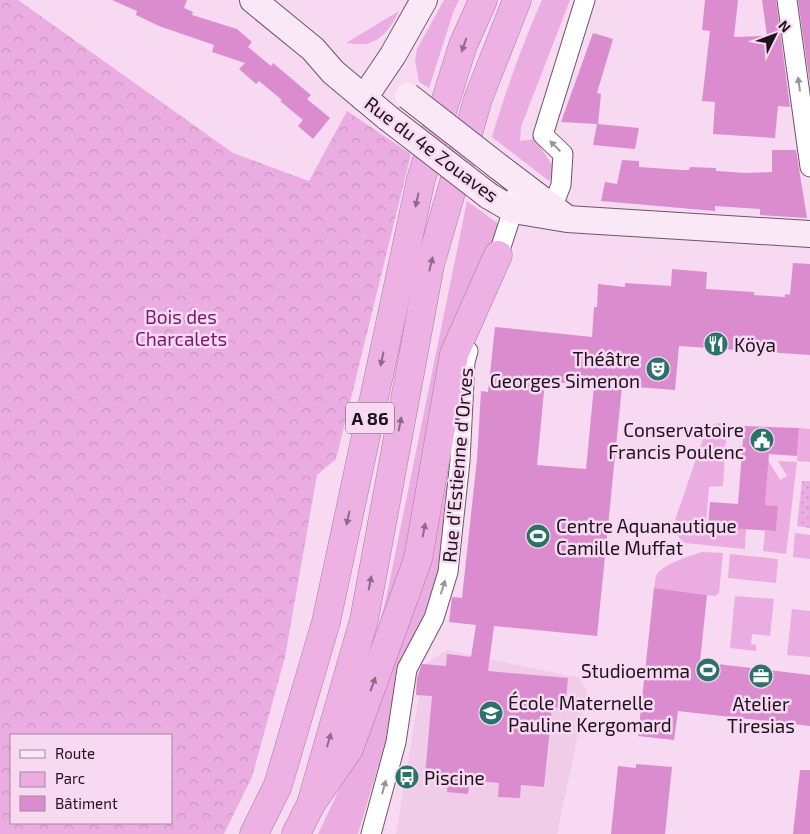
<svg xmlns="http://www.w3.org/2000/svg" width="810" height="834" viewBox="0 0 810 834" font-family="'Exo 2',sans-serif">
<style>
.built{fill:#f0cce9}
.green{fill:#ebade1}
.forest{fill:url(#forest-crowns);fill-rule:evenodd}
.park{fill:url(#park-dots)}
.building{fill:#da8ccf;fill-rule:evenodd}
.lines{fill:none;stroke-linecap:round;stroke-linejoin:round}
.street-casing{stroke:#6d5469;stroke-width:21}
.secondary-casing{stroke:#6d5469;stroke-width:28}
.highway-casing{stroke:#a57a9e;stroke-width:29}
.street{stroke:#fff;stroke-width:19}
.secondary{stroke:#fae8f7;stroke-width:26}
.highway{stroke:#edb1e4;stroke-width:28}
.secondary-bridge-casing{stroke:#6d5469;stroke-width:28;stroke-linecap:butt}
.secondary-bridge{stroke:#fae8f7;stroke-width:26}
.oneway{fill:#906a8a}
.oneway2{fill:#9a9599}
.labels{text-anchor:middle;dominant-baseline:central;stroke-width:5;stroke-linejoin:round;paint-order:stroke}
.shield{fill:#f7d9f1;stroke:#5f4e5c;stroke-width:1}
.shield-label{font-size:18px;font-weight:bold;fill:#1e131c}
.street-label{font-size:19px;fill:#1e131c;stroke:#f7d9f1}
.park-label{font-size:19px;fill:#781b6f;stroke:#f7d9f1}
.poi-label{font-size:19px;fill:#1e131c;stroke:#f7d9f1;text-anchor:start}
</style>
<defs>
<pattern id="forest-crowns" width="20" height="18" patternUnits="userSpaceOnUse" patternTransform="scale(1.25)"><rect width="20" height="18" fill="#ebade1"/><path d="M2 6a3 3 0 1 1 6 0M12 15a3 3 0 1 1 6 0" fill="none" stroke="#c994c0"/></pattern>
<pattern id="park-dots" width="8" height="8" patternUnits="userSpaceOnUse" patternTransform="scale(1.25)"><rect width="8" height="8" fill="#ebade1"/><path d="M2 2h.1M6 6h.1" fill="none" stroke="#c994c0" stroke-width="1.8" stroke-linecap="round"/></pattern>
</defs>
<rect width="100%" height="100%" fill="#f7d9f1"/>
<!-- built -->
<polygon class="built" points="447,650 579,678 587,691 557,834 396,834 419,695 416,695 418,669 420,669 421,664 425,664"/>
<!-- green -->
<g class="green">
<polygon points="444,0 459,0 454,10 429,88 419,82 415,61 417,49"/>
<path d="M 542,0 L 570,0 L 521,127 L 520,141 L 535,139 L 555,169 L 549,181 L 492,137 C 506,90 522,45 542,0 Z"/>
<path d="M 399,11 C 392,26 383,40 366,44 C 360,45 352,43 346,43 Z"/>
<polygon points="467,201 500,225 410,559 376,639 387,594"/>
<polygon points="450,407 455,408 442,566 423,630 410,641 396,672 389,730 358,834 318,834 382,699 422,583 440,517 451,460"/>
<path d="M 721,423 L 727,424 L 723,486 L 709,487 L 706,523 L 746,529 L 745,549 L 685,543 C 678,539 675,531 674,523 L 704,436 C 707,428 712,423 721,423 Z"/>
<polygon points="799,428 810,429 810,462 797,461"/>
<polygon points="768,460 780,480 787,476 778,461 797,462 786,554 763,551 765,531 776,531 778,506 765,505"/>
<polygon points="795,533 810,535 810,559 793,557"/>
<path d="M 702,552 L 723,553 L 719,593 L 715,596 L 654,588 C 655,585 655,580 656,576 C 661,565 691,555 702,552 Z"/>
<polygon points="730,554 778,559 776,583 728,578"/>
<polygon points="735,596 774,599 770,636 752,634 751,644 756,645 756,651 730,648"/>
<polygon points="792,609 810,611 810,657 787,655"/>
</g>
<!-- forest -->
<path class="forest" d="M 0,0 L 18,0 L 233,153 L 309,181 L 347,111 L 411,154 L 336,459 L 317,475 L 285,657 L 252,777 L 224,834 L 0,834 ZM 11,735 L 171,735 L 171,823 L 11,823 Z"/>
<!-- park -->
<polygon class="park" points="802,481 810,481 810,528 797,526"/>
<!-- building -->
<g class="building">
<polygon points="112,0 187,0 184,8 193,12 192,15 237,29 252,42 248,47 271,66 273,63 311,95 307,99 330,118 313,139 298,126 303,120 280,101 282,100 259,81 256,84 239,69 245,63 212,52 214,45 159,26 136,15 137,11"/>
<polygon points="705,0 738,0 734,37 767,36 762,0 776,0 790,107 778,106 775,138 713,134 715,102 702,101 710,31 702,30"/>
<polygon points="798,0 810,0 810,85"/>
<polygon points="593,33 613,39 597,93 601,94 598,124 639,128 635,149 593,145 597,124 561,122"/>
<polygon points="772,150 796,150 807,218 760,215 760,209 715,206 715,211 601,201 605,182 617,184 622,160 639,161 639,167 682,170 689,170 690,167 716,168 716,171 746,173 772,172"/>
<path d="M 793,263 L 810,264 L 810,355 L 679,346 L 675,390 L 622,386 L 597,636 L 494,626 L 488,671 L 568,678 L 565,709 L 552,707 L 544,787 L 521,785 L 520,798 L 498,797 L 499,783 L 470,780 L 468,794 L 447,792 L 448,779 L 425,776 L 432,696 L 416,695 L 417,678 L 422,664 L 446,666 L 447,654 L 471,657 L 476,625 L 449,622 L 452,597 L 462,598 L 477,459 L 481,391 L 488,392 L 495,327 L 592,337 L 594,307 L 597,307 L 598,284 L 625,287 L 625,283 L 671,286 L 672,269 L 707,272 L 706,289 L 754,292 L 754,295 L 785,297 L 785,294 L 790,295 ZM 545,381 L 594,386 L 586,469 L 537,465 Z"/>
<polygon points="744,426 799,428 797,456 769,454 765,505 778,506 776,531 708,527 710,502 738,504"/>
<polygon points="654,588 707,595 700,662 810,675 810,726 678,711 674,740 638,736"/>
<polygon points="636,764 672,767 665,834 611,834 618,766 636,768"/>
<polygon points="800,770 810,770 810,834 793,834"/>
</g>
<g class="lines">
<defs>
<g id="street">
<polyline points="787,0 810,167"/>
<polyline points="552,208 561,185 563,154 543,135 585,0"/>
<polyline points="495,265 513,210 514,198"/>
<polyline points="371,834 396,742 407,669 434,618 448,572 460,461 465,362 468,351"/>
</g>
<g id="secondary">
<polyline points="253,0 313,49 333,72 388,118"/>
<polyline points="364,98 393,55 424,0"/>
<polyline points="499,167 565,217"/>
<polyline points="489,196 513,210 567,219 810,234"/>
</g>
<g id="highway">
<polyline points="311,804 364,620 430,265 478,99 517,0"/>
<polyline points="254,834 278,785 326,622 421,179 463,45 483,0"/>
<polyline points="296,834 311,804 349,749 418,559 454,354 498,255"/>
</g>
</defs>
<!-- street casing -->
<use href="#street" class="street-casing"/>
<!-- secondary casing -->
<use href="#secondary" class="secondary-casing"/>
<!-- highway casing -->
<use href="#highway" class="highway-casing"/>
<!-- street -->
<use href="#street" class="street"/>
<!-- secondary -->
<use href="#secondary" class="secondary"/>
<!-- highway -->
<use href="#highway" class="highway"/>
<defs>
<g id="secondary-bridge">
<polyline points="408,96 499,167"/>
<polyline points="388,118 489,196"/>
</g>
</defs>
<!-- secondary-bridge casing -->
<use href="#secondary-bridge" class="secondary-bridge-casing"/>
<!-- secondary-bridge -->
<use href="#secondary-bridge" class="secondary-bridge"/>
</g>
<!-- one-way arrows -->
<defs><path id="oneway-solid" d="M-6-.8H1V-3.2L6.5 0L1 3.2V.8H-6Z" transform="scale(1.25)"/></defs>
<g class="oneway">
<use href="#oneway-solid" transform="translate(464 45) rotate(110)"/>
<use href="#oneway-solid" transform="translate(417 200) rotate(102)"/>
<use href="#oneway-solid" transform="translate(431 264) rotate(-76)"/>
<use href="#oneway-solid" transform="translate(382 359) rotate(102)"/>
<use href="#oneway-solid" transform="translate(400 424) rotate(-79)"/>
<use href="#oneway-solid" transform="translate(348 518) rotate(102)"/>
<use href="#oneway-solid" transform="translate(424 530) rotate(-79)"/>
<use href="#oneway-solid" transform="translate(370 583) rotate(-79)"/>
<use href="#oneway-solid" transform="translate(373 684) rotate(-70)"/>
<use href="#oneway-solid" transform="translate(329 740) rotate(-74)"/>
</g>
<g class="oneway2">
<use href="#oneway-solid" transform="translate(799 84) rotate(-98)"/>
<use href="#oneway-solid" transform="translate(555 146) rotate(-135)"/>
<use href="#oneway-solid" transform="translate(443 587) rotate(-73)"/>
<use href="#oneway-solid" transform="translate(384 787) rotate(-75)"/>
</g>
<!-- icons -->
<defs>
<symbol id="restaurant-disc" viewBox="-11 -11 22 22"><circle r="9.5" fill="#2c7268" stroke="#f7d9f1"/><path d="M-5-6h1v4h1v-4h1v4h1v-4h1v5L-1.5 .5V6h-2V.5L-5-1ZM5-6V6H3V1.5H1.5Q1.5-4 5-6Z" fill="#fff"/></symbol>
<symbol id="theatre-disc" viewBox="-11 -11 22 22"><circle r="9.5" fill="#2c7268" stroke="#f7d9f1"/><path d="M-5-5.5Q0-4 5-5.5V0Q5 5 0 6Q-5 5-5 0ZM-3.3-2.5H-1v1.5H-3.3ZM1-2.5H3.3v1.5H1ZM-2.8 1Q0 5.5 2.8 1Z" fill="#fff"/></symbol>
<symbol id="civic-disc" viewBox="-11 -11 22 22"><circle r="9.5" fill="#2c7268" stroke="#f7d9f1"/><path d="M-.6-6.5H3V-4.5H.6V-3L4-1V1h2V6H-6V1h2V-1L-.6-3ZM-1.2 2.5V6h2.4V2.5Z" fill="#fff"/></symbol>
<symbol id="stadium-disc" viewBox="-11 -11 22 22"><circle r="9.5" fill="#2c7268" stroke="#f7d9f1"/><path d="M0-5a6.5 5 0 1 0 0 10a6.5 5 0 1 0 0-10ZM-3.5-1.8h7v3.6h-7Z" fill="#fff"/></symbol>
<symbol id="office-disc" viewBox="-11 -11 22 22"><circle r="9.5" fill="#2c7268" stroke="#f7d9f1"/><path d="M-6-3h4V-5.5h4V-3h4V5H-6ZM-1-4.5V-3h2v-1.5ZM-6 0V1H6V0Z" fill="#fff"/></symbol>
<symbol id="school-disc" viewBox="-11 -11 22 22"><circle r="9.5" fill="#2c7268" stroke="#f7d9f1"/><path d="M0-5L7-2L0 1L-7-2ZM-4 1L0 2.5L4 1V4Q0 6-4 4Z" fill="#fff"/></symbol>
<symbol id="bus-disc" viewBox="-11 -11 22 22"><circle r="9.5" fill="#2c7268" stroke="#f7d9f1"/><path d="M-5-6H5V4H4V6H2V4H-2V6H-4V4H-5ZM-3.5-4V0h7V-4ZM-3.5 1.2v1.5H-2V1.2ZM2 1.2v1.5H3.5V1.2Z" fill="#fff"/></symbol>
</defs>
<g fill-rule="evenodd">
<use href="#restaurant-disc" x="702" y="330" width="28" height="28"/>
<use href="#theatre-disc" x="644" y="355" width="28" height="28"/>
<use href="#civic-disc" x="748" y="426" width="28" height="28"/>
<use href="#stadium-disc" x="524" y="522" width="28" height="28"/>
<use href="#stadium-disc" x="694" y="656" width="28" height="28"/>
<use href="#office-disc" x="747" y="662" width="28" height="28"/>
<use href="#school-disc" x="477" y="699" width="28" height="28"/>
<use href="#bus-disc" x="393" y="763" width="28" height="28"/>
</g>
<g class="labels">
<!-- shield labels -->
<rect class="shield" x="346" y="402.5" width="48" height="31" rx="4"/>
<g class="shield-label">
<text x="370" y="418">A 86</text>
</g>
<!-- street labels -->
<g class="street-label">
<text transform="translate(432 149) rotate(37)">Rue du 4e Zouaves</text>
<text transform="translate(457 465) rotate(-85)">Rue d'Estienne d'Orves</text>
</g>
<!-- park labels -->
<g class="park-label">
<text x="181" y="316">Bois des<tspan x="181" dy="22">Charcalets</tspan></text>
</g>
<!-- poi labels -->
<g class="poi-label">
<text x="734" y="344">Köya</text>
<text x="640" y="358" text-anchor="end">Théâtre<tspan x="640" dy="22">Georges Simenon</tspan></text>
<text x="744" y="429" text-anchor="end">Conservatoire<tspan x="744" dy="22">Francis Poulenc</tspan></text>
<text x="556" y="525">Centre Aquanautique<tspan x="556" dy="22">Camille Muffat</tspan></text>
<text x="690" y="670" text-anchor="end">Studioemma</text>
<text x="508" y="702">École Maternelle<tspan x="508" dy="22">Pauline Kergomard</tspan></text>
<text x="761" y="703" text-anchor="middle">Atelier<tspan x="761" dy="22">Tiresias</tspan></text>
<text x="424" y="777">Piscine</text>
</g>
</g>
<!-- legend -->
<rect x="10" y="734" width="162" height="90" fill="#f7d9f1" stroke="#a08a9c"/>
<rect x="20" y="750" width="25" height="8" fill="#fae8f7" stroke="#a08a9c"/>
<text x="55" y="759" font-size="15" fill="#1e131c">Route</text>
<rect x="20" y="772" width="25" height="15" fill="#ebade1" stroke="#a08a9c"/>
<text x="55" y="784" font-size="15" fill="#1e131c">Parc</text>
<rect x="20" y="796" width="25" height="15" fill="#da8ccf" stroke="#a08a9c"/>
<text x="55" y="809" font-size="15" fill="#1e131c">Bâtiment</text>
<!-- north arrow -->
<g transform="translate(775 35) rotate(48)" stroke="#f7d9f1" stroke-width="4" paint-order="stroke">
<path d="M0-4L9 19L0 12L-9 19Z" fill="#1e131c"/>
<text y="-8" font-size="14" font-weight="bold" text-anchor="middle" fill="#1e131c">N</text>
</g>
</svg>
